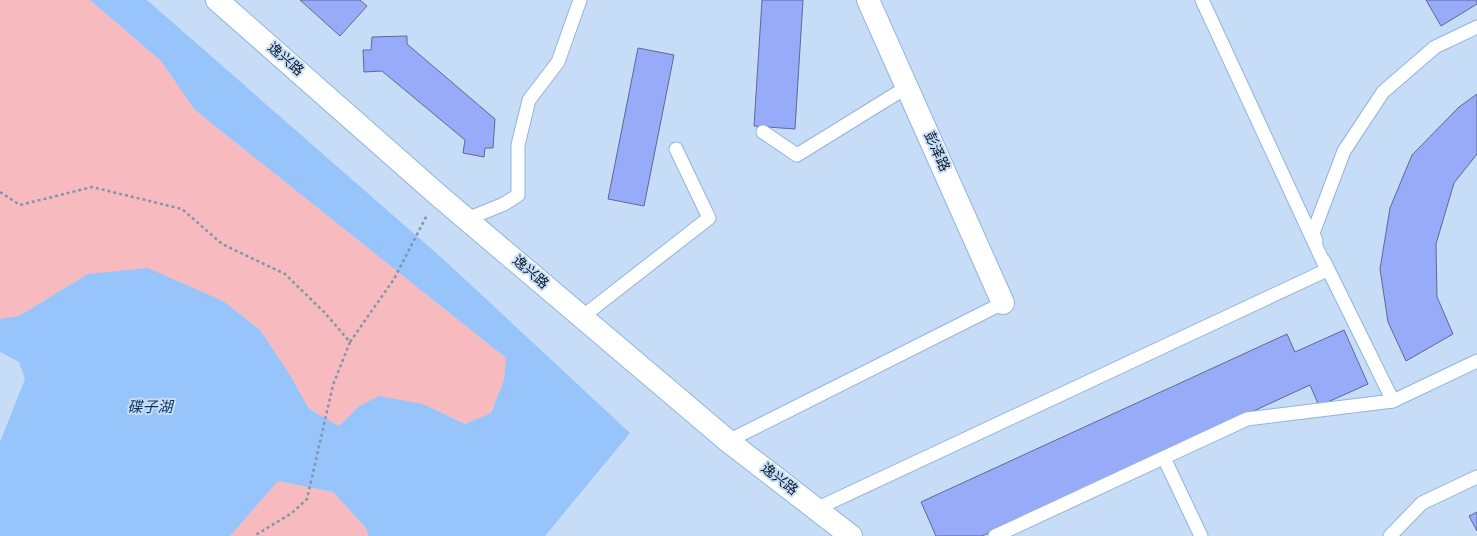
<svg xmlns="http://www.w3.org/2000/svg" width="1477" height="536" viewBox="0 0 1477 536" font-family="Overpass,'Noto Sans SC',sans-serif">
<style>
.green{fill:#f7bbbf}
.water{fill:#97c5fb}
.building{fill:#98abf9;stroke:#5d6895}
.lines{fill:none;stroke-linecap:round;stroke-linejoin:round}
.service-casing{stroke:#91b4de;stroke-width:15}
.minor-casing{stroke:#91b4de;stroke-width:24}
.path{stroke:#8295ab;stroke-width:2.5;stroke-dasharray:3 3;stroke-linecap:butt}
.service{stroke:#fff;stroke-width:13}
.minor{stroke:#fff;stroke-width:22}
.labels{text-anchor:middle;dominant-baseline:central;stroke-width:4;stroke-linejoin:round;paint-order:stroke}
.street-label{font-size:14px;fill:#091625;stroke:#c7ddf7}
.water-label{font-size:15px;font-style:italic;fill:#0b335d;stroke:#c7ddf7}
</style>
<rect width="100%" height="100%" fill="#c7ddf7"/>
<!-- green -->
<g class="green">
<polygon points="0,0 90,0 161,61 195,110 506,358 504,380 491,413 465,424 423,404 359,406 339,426 309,409 290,375 260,330 223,301 88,274 19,316 0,319"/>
<polygon points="277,481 333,492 366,528 369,536 230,536"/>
</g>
<!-- water -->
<polygon class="water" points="90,0 147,0 443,259 630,433 545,536 369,536 366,528 333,492 278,481 230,536 0,536 0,442 25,379 19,362 0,352 0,319 19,316 88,274 148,268 223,301 260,330 290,375 309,409 339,426 359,406 379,396 423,404 465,424 491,413 504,380 506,358 195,110 161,61"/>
<!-- building -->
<g class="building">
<polygon points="300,0 360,0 367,6 340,36"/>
<polygon points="762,0 803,0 795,129 754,126"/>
<polygon points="1426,0 1477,0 1477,4 1441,26"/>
<polygon points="407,36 407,44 495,119 493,148 485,148 484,157 463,153 465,140 382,71 364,72 363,50 371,50 372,37"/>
<polygon points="638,48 674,55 644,206 608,199"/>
<polygon points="1477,94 1477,154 1454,183 1436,244 1437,297 1453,334 1406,361 1388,322 1380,269 1390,208 1412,155 1459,107"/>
<polygon points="1344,330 1368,384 1319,406 1310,385 982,536 936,536 921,502 1287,334 1295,352"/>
<polygon points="1477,512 1477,531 1469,516"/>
</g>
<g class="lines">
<defs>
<g id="service">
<polyline points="763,132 797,155 907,87"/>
<polyline points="467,219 504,204 518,195 518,145 529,100 558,62 580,0"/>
<polyline points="1316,241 1313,233 1344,151 1383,92 1435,47 1477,27"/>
<polyline points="1324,261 1393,401"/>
<polyline points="582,317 709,218 676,149"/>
<polyline points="728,441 1003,303"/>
<polyline points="1164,458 1201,536"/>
<polyline points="816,509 1327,270 1202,0"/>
<polyline points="995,536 1247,419 1393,401 1477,361"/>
<polyline points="1390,536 1422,503 1477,477"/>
</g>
<g id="minor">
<polyline points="217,0 438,195 728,441 851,536"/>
<polyline points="868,0 1003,303"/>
</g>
</defs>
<!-- service casing -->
<use href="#service" class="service-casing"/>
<!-- minor casing -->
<use href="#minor" class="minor-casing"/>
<!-- path -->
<g class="path">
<polyline points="0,192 20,205 92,187 182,209 222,244 285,274 325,313 350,342 333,385 307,499 292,513 254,536"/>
<polyline points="350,342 394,279 427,215"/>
</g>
<!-- service -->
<use href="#service" class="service"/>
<!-- minor -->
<use href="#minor" class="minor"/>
</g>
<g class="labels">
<!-- street labels -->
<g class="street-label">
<text transform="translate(285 60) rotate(41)">逸兴路</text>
<text transform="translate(936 152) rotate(66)">彭泽路</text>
<text transform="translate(530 273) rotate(41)">逸兴路</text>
<text transform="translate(779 480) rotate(38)">逸兴路</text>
</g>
<!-- water labels -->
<g class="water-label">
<text x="150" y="408">碟子湖</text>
</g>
</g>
</svg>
